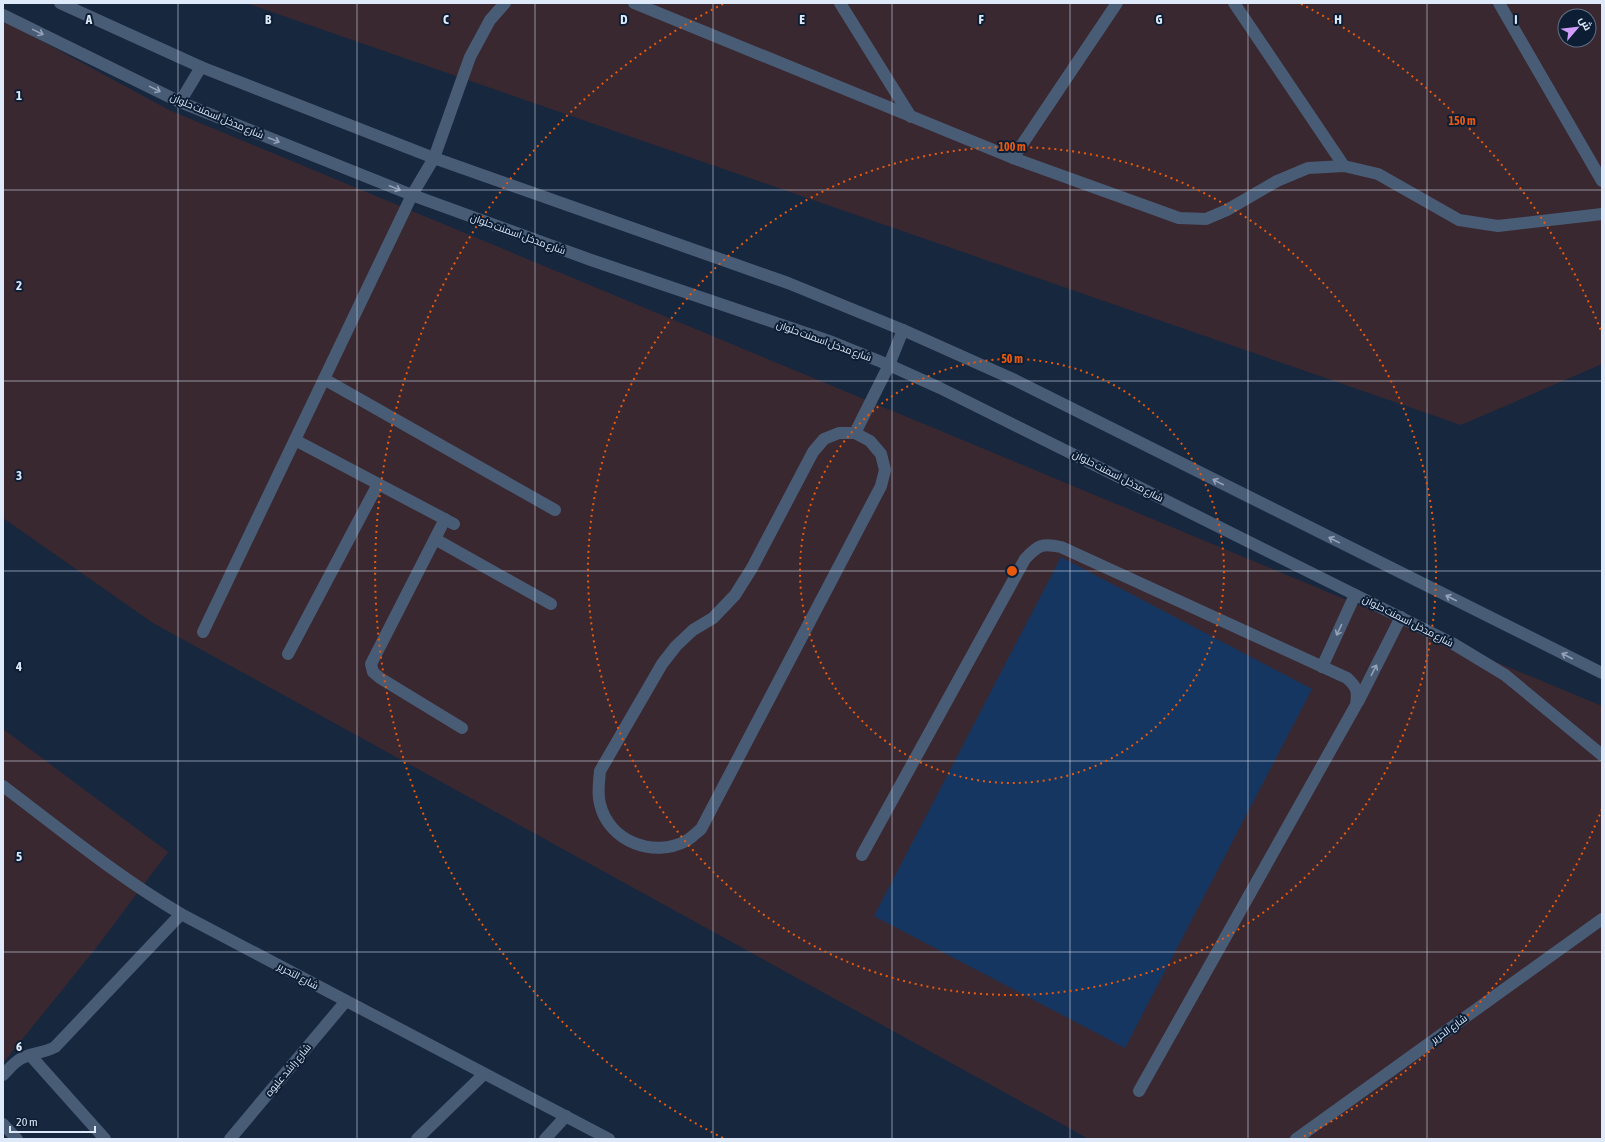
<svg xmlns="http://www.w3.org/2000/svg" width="1605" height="1142" viewBox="0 0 1605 1142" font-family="'Asap Condensed',Cairo,sans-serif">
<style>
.industrial{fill:#3a2831;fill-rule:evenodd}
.green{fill:#153660}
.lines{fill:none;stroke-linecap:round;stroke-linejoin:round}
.lane{stroke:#495c76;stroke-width:12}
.street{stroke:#495c76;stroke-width:12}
.oneway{stroke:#94a2b8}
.grid{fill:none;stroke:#dee9f9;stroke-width:1;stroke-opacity:0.55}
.ring{fill:none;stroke:#e8590c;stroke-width:2;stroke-dasharray:2 4}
.labels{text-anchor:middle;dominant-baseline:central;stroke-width:4;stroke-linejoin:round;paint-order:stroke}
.street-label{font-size:10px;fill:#dee9f9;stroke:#0d1e34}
.grid-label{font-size:13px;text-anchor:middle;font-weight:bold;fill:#dee9f9;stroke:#0d1e34;stroke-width:4;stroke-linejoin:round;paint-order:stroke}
.centre{fill:#e8590c;stroke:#0d1e34;stroke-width:2}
.ring-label{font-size:12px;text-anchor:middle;font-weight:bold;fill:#e8590c;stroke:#0d1e34;stroke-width:4;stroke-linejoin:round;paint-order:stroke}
</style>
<rect width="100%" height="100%" fill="#17273e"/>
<!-- industrial -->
<g class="industrial">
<path d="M 246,3 L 1602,3 L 1602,364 L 1461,425 ZM 1565,16 L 1589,16 L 1589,40 L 1565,40 Z"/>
<polygon points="3,20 169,110 1602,706 1602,1139 1089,1139 153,623 3,518"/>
<polygon points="3,729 168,852 96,948 3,1063"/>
</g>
<!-- green -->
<polygon class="green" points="1061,557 1312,689 1125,1048 874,916"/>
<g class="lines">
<!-- lane -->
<g class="lane">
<polyline points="324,379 555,510"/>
<path d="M 839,433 L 855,433 L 870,441 L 881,454 L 885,470 L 881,486 L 701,829 C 696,833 691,838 686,841 C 654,858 609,842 600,804 C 597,793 599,783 600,771 L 662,664 L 676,646 L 693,630 L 713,618 L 735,595 L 752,568 L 813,452 L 824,439 Z"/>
<polyline points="855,433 889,365"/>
<polyline points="1322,667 1355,595"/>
<polyline points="1358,702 1401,617"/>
<path d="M 862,855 L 1025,559 C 1038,545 1042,543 1061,547 L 1347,678 C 1357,687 1358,691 1356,705 L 1139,1091"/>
</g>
<!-- street -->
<g class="street">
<polyline points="60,3 201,67 434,158 788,283 903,330 1015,380 1602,673"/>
<polyline points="634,3 1013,158 1179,218 1206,219 1227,210 1277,181 1308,168 1344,166 1378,174 1459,220 1498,226 1602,214"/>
<polyline points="840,3 911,117"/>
<polyline points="1234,3 1344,166"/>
<polyline points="1499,3 1602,181"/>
<polyline points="3,15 180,102 412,195 591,260 832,342 889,365 940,388 1452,643 1505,675 1602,755"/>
<polyline points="180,102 201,67"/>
<polyline points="1013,158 1117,3"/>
<polyline points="889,365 903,330"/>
<polyline points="295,440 454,524"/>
<polyline points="445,519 371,664 373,672 380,678 462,728"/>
<polyline points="435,539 551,604"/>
<polyline points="203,632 412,195 434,158 470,57 490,20 505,3"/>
<polyline points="288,654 378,484"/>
<path d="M 3,786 C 61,830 118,877 181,914 L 609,1139"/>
<polyline points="30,1055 105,1139"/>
<path d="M 3,1075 C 9,1069 14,1062 22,1058 C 33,1053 43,1053 55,1047 L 181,914"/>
<polyline points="3,1124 17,1139"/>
<polyline points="230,1139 346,1001"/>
<polyline points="417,1139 484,1074"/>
<polyline points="545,1139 566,1116"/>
<polyline points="1296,1139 1602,919"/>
</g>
</g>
<!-- one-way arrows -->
<defs><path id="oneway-shaft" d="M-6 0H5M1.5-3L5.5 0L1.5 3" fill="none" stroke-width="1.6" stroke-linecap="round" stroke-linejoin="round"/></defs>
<g class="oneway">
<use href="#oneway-shaft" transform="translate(38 32) rotate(26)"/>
<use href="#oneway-shaft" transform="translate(155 89) rotate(26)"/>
<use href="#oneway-shaft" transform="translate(274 140) rotate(22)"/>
<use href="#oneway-shaft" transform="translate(395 188) rotate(22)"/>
<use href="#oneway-shaft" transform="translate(1218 482) rotate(-153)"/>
<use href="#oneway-shaft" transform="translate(1334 540) rotate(-153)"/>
<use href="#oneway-shaft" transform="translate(1451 598) rotate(-153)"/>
<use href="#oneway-shaft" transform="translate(1339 630) rotate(115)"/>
<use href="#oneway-shaft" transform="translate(1567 656) rotate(-153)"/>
<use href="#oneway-shaft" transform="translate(1374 670) rotate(-63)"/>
</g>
<!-- grid -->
<path class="grid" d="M 178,3 L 178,1139M 357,3 L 357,1139M 535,3 L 535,1139M 713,3 L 713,1139M 892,3 L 892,1139M 1070,3 L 1070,1139M 1248,3 L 1248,1139M 1427,3 L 1427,1139M 3,190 L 1602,190M 3,381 L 1602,381M 3,571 L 1602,571M 3,761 L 1602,761M 3,952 L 1602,952"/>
<!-- distance rings -->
<g class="ring">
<circle cx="1012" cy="571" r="212"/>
<circle cx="1012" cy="571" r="424"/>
<path d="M1602 809A636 636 0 0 1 1301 1138M723 1138A636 636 0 0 1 723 4M1301 4A636 636 0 0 1 1602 333"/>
</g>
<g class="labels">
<!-- street labels -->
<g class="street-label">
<text transform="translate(217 116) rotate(23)">شارع مدخل اسمنت حلوان</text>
<text transform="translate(518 234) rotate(20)">شارع مدخل اسمنت حلوان</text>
<text transform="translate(824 341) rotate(20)">شارع مدخل اسمنت حلوان</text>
<text transform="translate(1118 476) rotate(27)">شارع مدخل اسمنت حلوان</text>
<text transform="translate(1408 621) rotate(27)">شارع مدخل اسمنت حلوان</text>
<text transform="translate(298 976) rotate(28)">شارع التحرير</text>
<text transform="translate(1449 1029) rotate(-36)">شارع الحرير</text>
<text transform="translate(288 1070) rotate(-50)">شارع راشد عليوه</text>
</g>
</g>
<g class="grid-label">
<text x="89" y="24">A</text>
<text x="268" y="24">B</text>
<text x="446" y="24">C</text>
<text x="624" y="24">D</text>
<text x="802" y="24">E</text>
<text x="981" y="24">F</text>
<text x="1159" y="24">G</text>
<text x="1338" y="24">H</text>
<text x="1516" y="24">I</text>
<text x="19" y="100">1</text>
<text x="19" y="290">2</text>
<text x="19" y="480">3</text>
<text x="19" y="671">4</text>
<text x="19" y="861">5</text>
<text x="19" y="1051">6</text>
</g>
<circle cx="1012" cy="571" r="6" class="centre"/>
<g class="ring-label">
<text x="1462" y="125">150 m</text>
<text x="1012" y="151">100 m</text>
<text x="1012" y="363">50 m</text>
</g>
<!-- border -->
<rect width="1605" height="1142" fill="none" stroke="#dee9f9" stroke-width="8"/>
<!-- north arrow -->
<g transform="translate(1577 28) rotate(62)"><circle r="19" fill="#0d1e34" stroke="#616f83"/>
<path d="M0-3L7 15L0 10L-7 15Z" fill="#d09dfe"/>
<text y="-6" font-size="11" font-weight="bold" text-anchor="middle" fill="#dee9f9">ش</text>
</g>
<!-- scale -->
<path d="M10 1126v6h85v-6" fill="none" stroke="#dee9f9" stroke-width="2"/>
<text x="16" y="1126" font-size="12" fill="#dee9f9" stroke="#0d1e34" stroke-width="3" paint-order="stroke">20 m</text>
</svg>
